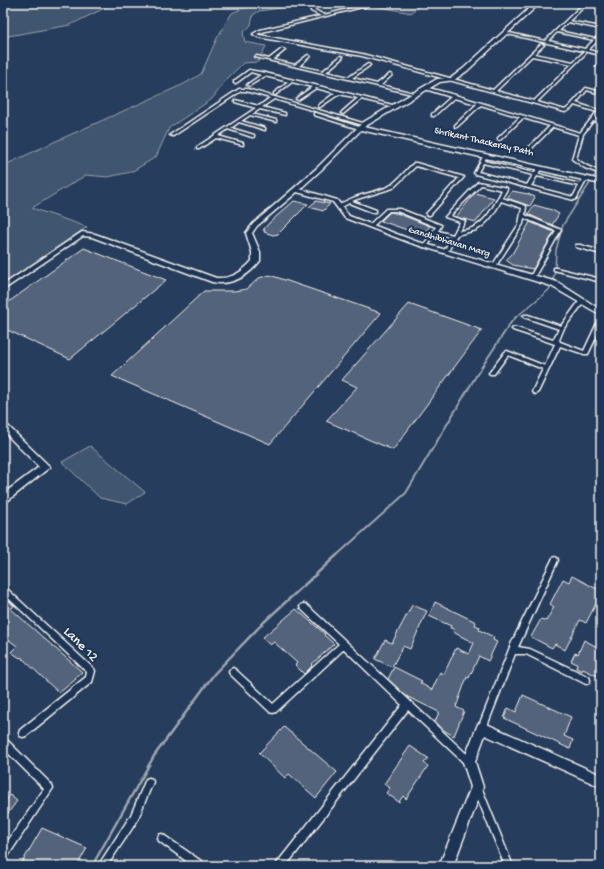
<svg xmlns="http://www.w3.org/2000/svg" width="604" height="869" viewBox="0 0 604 869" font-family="'Gochi Hand',sans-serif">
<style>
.green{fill:#40546f;stroke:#9aa2ac}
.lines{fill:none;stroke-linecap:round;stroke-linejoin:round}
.stream-far2{stroke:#9fa7ae;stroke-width:1.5}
.stream-far1{stroke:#9fa7ae;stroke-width:2}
.stream{stroke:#9fa7ae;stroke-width:2.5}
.building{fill:#52647b;stroke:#f4f1e8}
.street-casing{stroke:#f4f1e8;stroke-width:3}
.secondary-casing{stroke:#f4f1e8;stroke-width:3}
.street{fill:#1d3557;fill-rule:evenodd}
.secondary{fill:#1d3557;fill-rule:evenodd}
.labels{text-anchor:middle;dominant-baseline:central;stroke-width:4;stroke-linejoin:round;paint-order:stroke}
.far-street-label{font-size:10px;fill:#f4f1e8;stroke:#1d3557}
.near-street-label{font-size:14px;fill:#f4f1e8;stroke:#1d3557}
</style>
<rect width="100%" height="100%" fill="#263d5d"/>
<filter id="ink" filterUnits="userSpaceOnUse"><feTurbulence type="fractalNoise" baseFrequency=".025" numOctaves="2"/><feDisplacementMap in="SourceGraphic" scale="8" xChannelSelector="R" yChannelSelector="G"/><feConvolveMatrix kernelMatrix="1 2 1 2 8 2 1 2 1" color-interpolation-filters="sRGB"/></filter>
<g filter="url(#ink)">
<!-- green -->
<g class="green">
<polygon points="3,3 115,3 70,25 3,37"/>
<polygon points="275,3 317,3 259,11 253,15 251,25 243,33 245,42 266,46 258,62 243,63 227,79 212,99 169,128 156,157 131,172 108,177 86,175 32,208 87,227 3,284 3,166 56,141 184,84 201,74 217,38 232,13 241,9"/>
<polygon points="378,3 420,3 421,4 411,13 370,5"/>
<polygon points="90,446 145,492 127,504 100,498 62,462"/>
</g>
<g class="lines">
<!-- stream-far2 -->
<polyline class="stream-far2" points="515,318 550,289 555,272 556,250 563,225 597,172 597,162 601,149"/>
<!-- stream-far1 -->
<polyline class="stream-far1" points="336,556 406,493 479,371 512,321 516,317"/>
<!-- stream -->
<polyline class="stream" points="92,866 154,756 214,674 264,622 337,555"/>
</g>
<!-- building -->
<g class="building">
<polygon points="512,191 528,194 535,197 530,206 527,205 507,198"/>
<polygon points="475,193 494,198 476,222 456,217"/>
<polygon points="294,201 308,204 278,234 273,235 264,232 265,230 263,230 270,222"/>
<polygon points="316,201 330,204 323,211 309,207"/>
<polygon points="534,205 552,210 559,214 552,225 528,214"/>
<polygon points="390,212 399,214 430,226 422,235 381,221"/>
<polygon points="530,222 554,232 533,269 513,265 506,260 512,254"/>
<polygon points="84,248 166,280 70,359 3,328 3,306"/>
<polygon points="270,275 381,313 270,444 112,376 204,291 234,291 247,289 259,278"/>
<polygon points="409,304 482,330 393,450 326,421 357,387 342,380"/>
<polygon points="572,576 601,591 601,594 586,623 580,620 565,650 555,644 552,648 531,637 541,619 546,621 554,607 550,604 563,579 569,582"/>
<polygon points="3,595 14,606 11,609 82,672 75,678 76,679 59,693 21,657 20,658 11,652 17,646 5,637 6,636 3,633"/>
<polygon points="435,602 476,622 475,625 480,627 479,630 494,637 493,640 497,642 488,661 479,656 469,678 467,677 456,707 464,711 454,736 445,731 435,722 439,712 406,696 388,679 394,667 422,681 420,683 432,690 440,672 444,674 456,648 469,654 474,643 453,632 454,629 450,628 451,626 429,616"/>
<polygon points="412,605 427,611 410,649 403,646 392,667 375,659 385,640 392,643"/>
<polygon points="296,609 325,634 324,635 334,644 311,665 312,666 304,674 295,665 297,663 274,642 270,645 262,638"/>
<polygon points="584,640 601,649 601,667 597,676 583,669 582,671 576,668 577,664 571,661 575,653 578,654"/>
<polygon points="523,695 571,717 564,736 573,740 570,749 504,718 508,708 516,712"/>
<polygon points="284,727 337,772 316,798 289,774 285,778 259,753"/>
<polygon points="410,746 428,758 424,763 428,766 406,799 403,796 399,802 386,793 390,788 384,784"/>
<polygon points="10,795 17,801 3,820 3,804"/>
<polygon points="42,828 87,848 77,866 20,866"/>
</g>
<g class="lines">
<defs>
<g id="street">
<path d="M 372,3 L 378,3 L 262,32 L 257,34 L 259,35 L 362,54 L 493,90 L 541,44 L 544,45 L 534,54 L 573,62 L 584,52 L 585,52 L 585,54 L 537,102 L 565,110 L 569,107 L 586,88 L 601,92 L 601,94 L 587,90 L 576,103 L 601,111 L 601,113 L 574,105 L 571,109 L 565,112 L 362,56 L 258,37 L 253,34 L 260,30 L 321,16 L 311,11 L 311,9 L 313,9 L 324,15 ZM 532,56 L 572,64 L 534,101 L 496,91 Z"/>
<path d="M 584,3 L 588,3 L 569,21 L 601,27 L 601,29 L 568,22 L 559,31 L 595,39 L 601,34 C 600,40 593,45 588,50 L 601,53 L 601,55 L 503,33 L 505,32 L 545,41 ZM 557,32 L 594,40 L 585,49 L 548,41 Z"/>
<polygon points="282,49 285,50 273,60 295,65 308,55 310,56 309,57 299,66 323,71 341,56 343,57 342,58 326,72 349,77 368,64 370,65 369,66 352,78 377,84 390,74 392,75 391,76 381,85 418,94 416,95 255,57 257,56 269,59"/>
<polygon points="600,62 601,62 601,68 596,66"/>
<polygon points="249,70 265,73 339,91 396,106 394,107 361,99 343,114 341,113 342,112 358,98 339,94 320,107 319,107 319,105 335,93 316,88 298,100 296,99 297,98 312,87 292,82 275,95 274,95 274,93 289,82 265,76 249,86 247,85 248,84 261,75 251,72 236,83 234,83 234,81"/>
<polygon points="425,87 455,95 580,133 596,113 598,113 599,114 595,119 601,121 601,123 593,121 583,134 576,159 587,166 601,172 601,174 585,168 572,159 579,135 553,127 531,149 529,149 529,147 550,126 523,118 500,140 498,140 498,138 520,117 481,105 457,127 455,127 455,125 477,104 454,98 434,116 432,116 432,114 451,97 425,89"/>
<polygon points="239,89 247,89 366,124 363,125 274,99 262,107 285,113 285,115 260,109 252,114 276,120 276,122 250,115 241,121 265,128 265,130 239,122 231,128 254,135 254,137 252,137 228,129 218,136 243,143 243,145 216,138 199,149 197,149 197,147 256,108 235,102 235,100 259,106 270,98 246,91 241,91 173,136 170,135"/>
<polygon points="314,113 316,113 362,128 359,129 314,115"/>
<path d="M 484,155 L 487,156 L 484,161 L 534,173 L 538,168 L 539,168 L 541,169 L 538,174 L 580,184 L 584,178 L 587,179 L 576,199 L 574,200 L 475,174 L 474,173 ZM 483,163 L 533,175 L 527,185 L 478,172 ZM 537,176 L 579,186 L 573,197 L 531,186 Z"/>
<path d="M 414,163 L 416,163 L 464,177 L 430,215 L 428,215 L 426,214 L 459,178 L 416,166 L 393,188 L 357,199 L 352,201 L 376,210 L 376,212 L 372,212 L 349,203 L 342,207 L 338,207 L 338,206 C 352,195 371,194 388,187 C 395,184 407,169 414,163 Z"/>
<path d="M 478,182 L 507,188 L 507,189 L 502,198 L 526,206 L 525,215 L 561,230 L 534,278 L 532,278 L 530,277 L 556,231 L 524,218 L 523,224 L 496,266 L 496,267 L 492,267 L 492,266 L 519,224 L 522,208 L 501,201 C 495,212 488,224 476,230 C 470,232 463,233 457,235 L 448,251 L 446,252 L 444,251 L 451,238 L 436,233 L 427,247 L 423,247 L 423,246 L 436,227 L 397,211 L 389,211 L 372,227 L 370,227 L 368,226 L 386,209 L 400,209 L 441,225 L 441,226 L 438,231 L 453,235 L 460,222 L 445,217 ZM 481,185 L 502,190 C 495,204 487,222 472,228 C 468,230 463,230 459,231 L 465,221 L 450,216 Z"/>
<polygon points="576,245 580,245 601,251 601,254 576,247"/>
<polygon points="554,268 556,268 601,279 601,282 554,270"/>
<polygon points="582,299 585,301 564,328 559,340 560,342 584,351 598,321 601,319 601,327 588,354 584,354 560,346 538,392 535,394 532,392 543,369 508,355 494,374 490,374 489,373 490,372 505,352 507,351 545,366 555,344 513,330 512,329 513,328 517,328 553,340 559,329 524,317 523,316 524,315 528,315 561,326 580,300"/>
<polygon points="555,557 557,558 558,560 518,647 530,649 589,677 590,680 589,683 586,684 526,654 515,654 485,731 482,732 479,731 478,728 512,642 553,558"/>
<polygon points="3,586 5,587 94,669 95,671 92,682 26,736 23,737 20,736 19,733 20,730 86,677 87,672 3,593"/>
<polygon points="304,604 307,605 472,759 473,762 472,765 469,766 466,765 408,710 286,866 276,866 277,863 402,705 344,649 276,712 273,713 270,712 230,674 229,672 230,670 233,668 236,670 273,704 339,644 301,609 300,607 301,605"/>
<polygon points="3,738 6,739 52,785 53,788 6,859 3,860 3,848 44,789 3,748"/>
<polygon points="149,778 152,779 153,782 137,821 107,866 98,866 131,815 146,779"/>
<polygon points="477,783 480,784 513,866 505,866 473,787 474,784"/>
<polygon points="162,834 204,863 205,866 193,866 159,841 158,838 159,835"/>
</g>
<g id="secondary">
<path d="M 535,3 L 540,3 L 467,71 L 454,80 L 440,82 L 364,127 L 601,180 L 601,184 L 361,130 L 321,170 L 300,189 L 337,200 L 349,216 L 415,241 L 557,282 L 601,310 L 601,315 L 551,286 L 411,243 L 345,218 L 333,202 L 297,192 L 257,226 L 252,233 L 260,252 L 260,261 C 248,276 232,286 212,282 L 92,237 L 83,236 L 3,290 L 3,285 L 82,232 L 95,234 L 216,278 C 232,279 242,272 252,261 L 252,252 L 246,233 L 253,224 L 317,168 L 362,123 L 437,79 L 451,78 L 463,69 Z"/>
<polygon points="3,423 6,424 50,467 6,502 3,503 3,494 39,467 3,431"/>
<polygon points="482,722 601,775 601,787 485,735 475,762 483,787 453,866 439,866 471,787 463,762 478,724"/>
</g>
</defs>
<!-- street casing -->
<use href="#street" class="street-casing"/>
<!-- secondary casing -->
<use href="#secondary" class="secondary-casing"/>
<!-- street -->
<use href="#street" class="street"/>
<!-- secondary -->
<use href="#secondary" class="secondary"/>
</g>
</g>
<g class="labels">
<!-- far-street labels -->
<g class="far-street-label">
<text transform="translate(484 142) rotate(13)">Shrikant Thackeray Path</text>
<text transform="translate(449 242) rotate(17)">Gandhibhavan Marg</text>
</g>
<!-- near-street labels -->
<g class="near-street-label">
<text transform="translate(80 645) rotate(45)">Lane 12</text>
</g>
</g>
<!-- margin -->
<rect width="604" height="869" fill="none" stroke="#1d3557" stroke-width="16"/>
<rect x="8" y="8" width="588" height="853" fill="none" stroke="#f4f1e8" stroke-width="1.5" filter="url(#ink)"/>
</svg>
